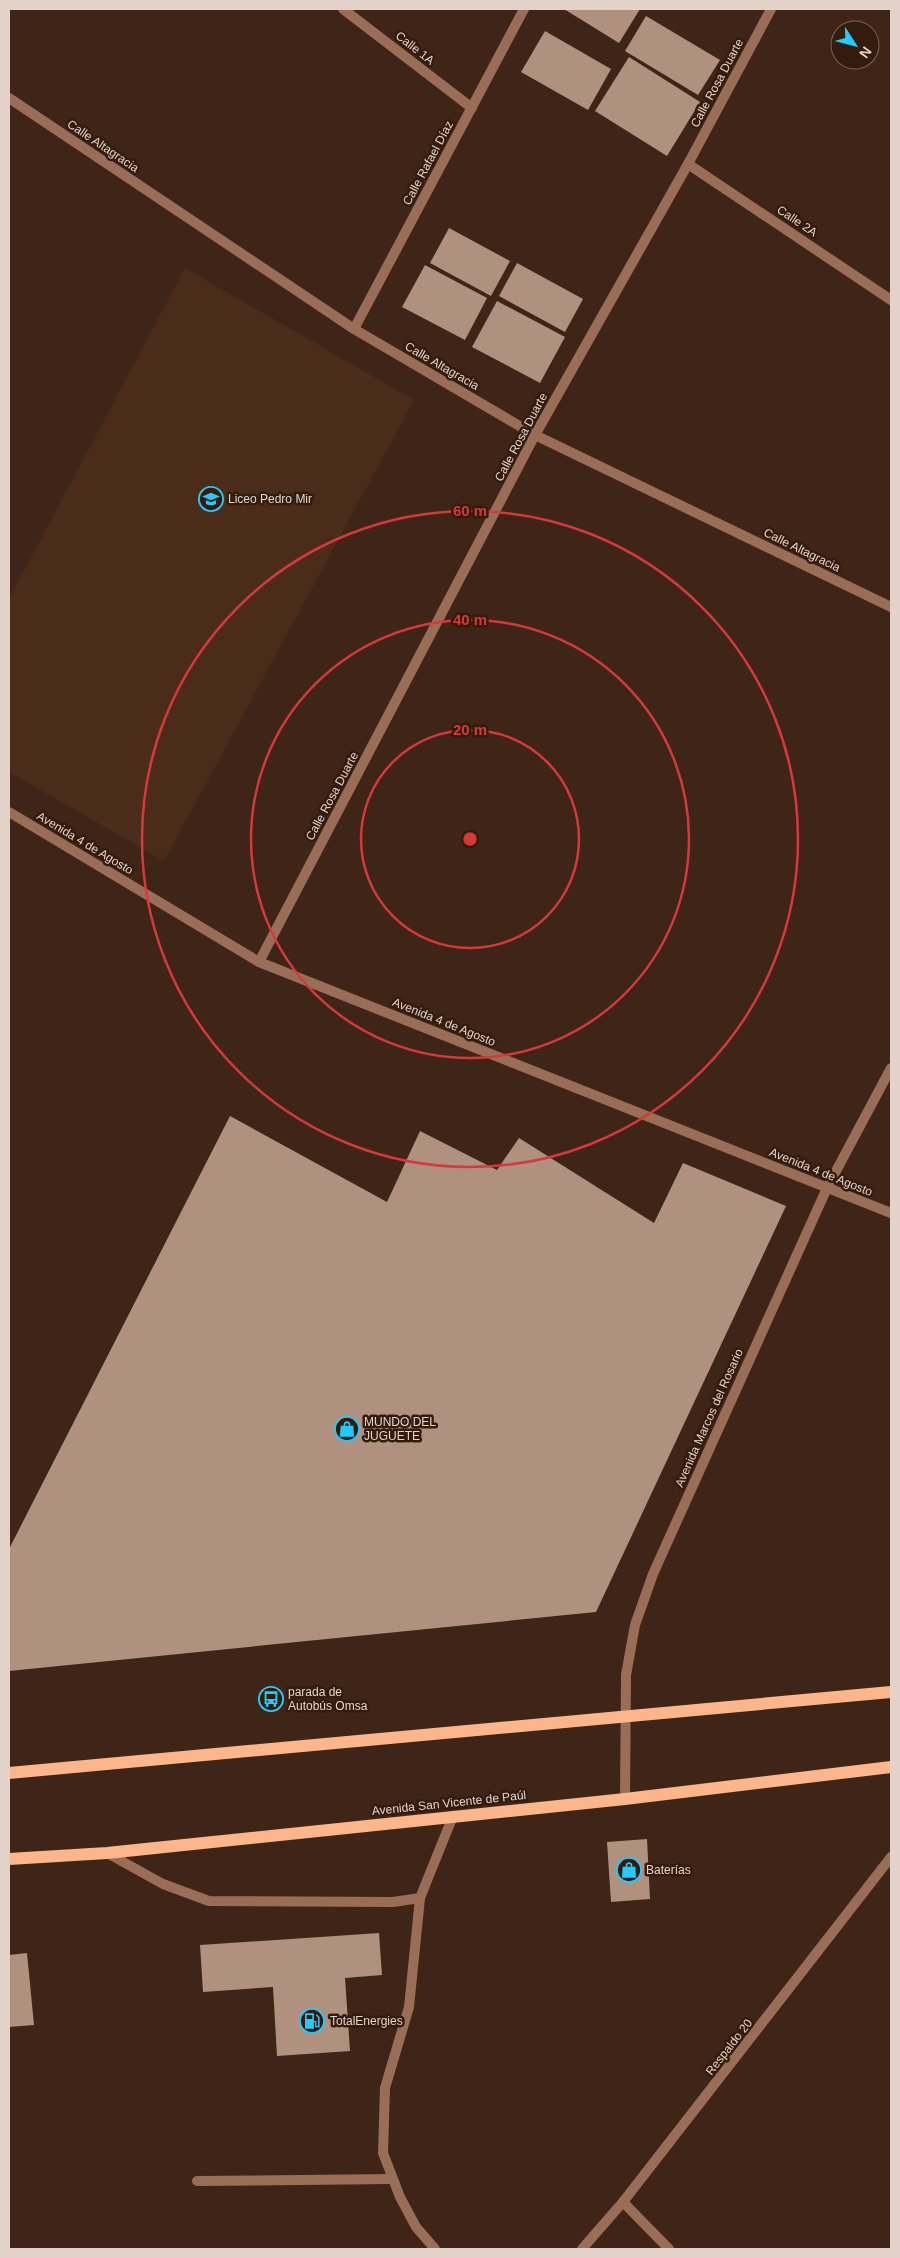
<svg xmlns="http://www.w3.org/2000/svg" width="900" height="2258" viewBox="0 0 900 2258" font-family="Arial,sans-serif">
<style>
.built{fill:#4b2c1a}
.building{fill:#b09180}
.lines{fill:none;stroke-linecap:round;stroke-linejoin:round}
.lane{stroke:#9a6e56;stroke-width:10}
.street{stroke:#9a6e56;stroke-width:10}
.primary{stroke:#fdb58c;stroke-width:12}
.ring{fill:none;stroke:#d73938;stroke-width:2.5}
.labels{text-anchor:middle;dominant-baseline:central;stroke-width:5;stroke-linejoin:round;paint-order:stroke}
.street-label{font-size:12px;fill:#e3d2c9;stroke:#331b0d}
.poi-label{font-size:12px;fill:#e3d2c9;stroke:#331b0d;text-anchor:start}
.centre{fill:#d73938;stroke:#331b0d;stroke-width:2.5}
.ring-label{font-size:15px;text-anchor:middle;font-weight:bold;fill:#d73938;stroke:#331b0d;stroke-width:5;stroke-linejoin:round;paint-order:stroke}
</style>
<rect width="100%" height="100%" fill="#3e2517"/>
<!-- built -->
<polygon class="built" points="185,268 414,400 164,861 9,772 9,599"/>
<!-- building -->
<g class="building">
<polygon points="564,9 640,9 619,43"/>
<polygon points="646,16 720,60 698,95 625,51"/>
<polygon points="545,31 611,69 588,110 521,72"/>
<polygon points="629,57 700,102 667,156 595,111"/>
<polygon points="449,228 510,261 491,296 430,263"/>
<polygon points="517,263 583,299 565,332 499,296"/>
<polygon points="425,265 487,298 465,340 402,307"/>
<polygon points="497,301 565,337 540,383 472,347"/>
<polygon points="230,1116 387,1202 420,1131 497,1170 519,1138 654,1223 683,1163 786,1206 596,1612 9,1671 9,1549"/>
<polygon points="647,1839 650,1899 611,1902 607,1842"/>
<polygon points="379,1933 382,1975 345,1978 350,2051 277,2056 273,1987 203,1992 200,1945"/>
<polygon points="27,1953 34,2025 9,2027 9,1955"/>
</g>
<g class="lines">
<!-- lane -->
<g class="lane">
<polyline points="107,1853 163,1884 209,1901 393,1902 420,1898 453,1816"/>
<polyline points="420,1898 409,2007 385,2088 383,2153 400,2197 416,2227 435,2249"/>
<polyline points="197,2181 392,2179"/>
</g>
<!-- street -->
<g class="street">
<polyline points="343,9 472,108"/>
<polyline points="9,98 354,329 535,435 891,607"/>
<polyline points="688,164 891,300"/>
<polyline points="354,329 524,9"/>
<polyline points="9,812 259,962 891,1213"/>
<polyline points="259,962 535,435 688,164 771,9"/>
<polyline points="625,1799 626,1675 635,1625 653,1574 827,1188 891,1068"/>
<polyline points="623,2202 669,2249"/>
<polyline points="582,2249 623,2202 891,1857"/>
</g>
<!-- primary -->
<g class="primary">
<polyline points="9,1773 891,1692"/>
<polyline points="9,1859 107,1853 625,1799 891,1767"/>
</g>
</g>
<!-- distance rings -->
<g class="ring">
<circle cx="470" cy="839" r="109"/>
<circle cx="470" cy="839" r="219"/>
<circle cx="470" cy="839" r="328"/>
</g>
<!-- icons -->
<defs>
<symbol id="school-ring" viewBox="-11 -11 22 22"><circle r="9.5" fill="#331b0d" stroke="#26c9fe" stroke-width="1.5"/><path d="M0-5L7-2L0 1L-7-2ZM-4 1L0 2.5L4 1V4Q0 6-4 4Z" fill="#26c9fe"/></symbol>
<symbol id="shop-ring" viewBox="-11 -11 22 22"><circle r="9.5" fill="#331b0d" stroke="#26c9fe" stroke-width="1.5"/><path d="M-5-2.5h2.3a2.7 3.5 0 0 1 5.4 0H5L5.5 6h-11ZM-1.5-2.5h3a1.5 2.3 0 0 0-3 0Z" fill="#26c9fe"/></symbol>
<symbol id="bus-ring" viewBox="-11 -11 22 22"><circle r="9.5" fill="#331b0d" stroke="#26c9fe" stroke-width="1.5"/><path d="M-5-6H5V4H4V6H2V4H-2V6H-4V4H-5ZM-3.5-4V0h7V-4ZM-3.5 1.2v1.5H-2V1.2ZM2 1.2v1.5H3.5V1.2Z" fill="#26c9fe"/></symbol>
<symbol id="fuel-ring" viewBox="-11 -11 22 22"><circle r="9.5" fill="#331b0d" stroke="#26c9fe" stroke-width="1.5"/><path d="M-5.5-6h7V0h2V4h1.3V-2.5L3-4.5l.8-.8L6-3V5H2.5V1h-1V6h-7ZM-4.2-4.7v3.2H.2V-4.7Z" fill="#26c9fe"/></symbol>
</defs>
<g fill-rule="evenodd">
<use href="#school-ring" x="197" y="485" width="28" height="28"/>
<use href="#shop-ring" x="333" y="1415" width="28" height="28"/>
<use href="#bus-ring" x="257" y="1685" width="28" height="28"/>
<use href="#shop-ring" x="615" y="1856" width="28" height="28"/>
<use href="#fuel-ring" x="298" y="2007" width="28" height="28"/>
</g>
<g class="labels">
<!-- street labels -->
<g class="street-label">
<text transform="translate(415 48) rotate(38)">Calle 1A</text>
<text transform="translate(717 83) rotate(-62)">Calle Rosa Duarte</text>
<text transform="translate(103 146) rotate(34)">Calle Altagracia</text>
<text transform="translate(428 163) rotate(-62)">Calle Rafael Díaz</text>
<text transform="translate(797 221) rotate(34)">Calle 2A</text>
<text transform="translate(442 366) rotate(30)">Calle Altagracia</text>
<text transform="translate(521 437) rotate(-62)">Calle Rosa Duarte</text>
<text transform="translate(802 550) rotate(26)">Calle Altagracia</text>
<text transform="translate(332 796) rotate(-62)">Calle Rosa Duarte</text>
<text transform="translate(85 843) rotate(31)">Avenida 4 de Agosto</text>
<text transform="translate(444 1022) rotate(22)">Avenida 4 de Agosto</text>
<text transform="translate(821 1172) rotate(22)">Avenida 4 de Agosto</text>
<text transform="translate(709 1418) rotate(-66)">Avenida Marcos del Rosario</text>
<text transform="translate(449 1803) rotate(-6)">Avenida San Vicente de Paúl</text>
<text transform="translate(729 2047) rotate(-52)">Respaldo 20</text>
</g>
<!-- poi labels -->
<g class="poi-label">
<text x="228" y="499">Liceo Pedro Mir</text>
<text x="364" y="1422">MUNDO DEL<tspan x="364" dy="14">JUGUETE</tspan></text>
<text x="288" y="1692">parada de<tspan x="288" dy="14">Autobús Omsa</tspan></text>
<text x="646" y="1870">Baterías</text>
<text x="330" y="2021">TotalEnergies</text>
</g>
</g>
<circle cx="470" cy="839" r="8" class="centre"/>
<g class="ring-label">
<text x="470" y="516">60 m</text>
<text x="470" y="625">40 m</text>
<text x="470" y="735">20 m</text>
</g>
<!-- border -->
<rect width="900" height="2258" fill="none" stroke="#e3d2c9" stroke-width="20"/>
<!-- north arrow -->
<g transform="translate(855 45) rotate(126)"><circle r="24" fill="#331b0d" stroke="#796458"/>
<path d="M0-4L9 19L0 12L-9 19Z" fill="#26c9fe"/>
<text y="-8" font-size="14" font-weight="bold" text-anchor="middle" fill="#e3d2c9">N</text>
</g>
</svg>
